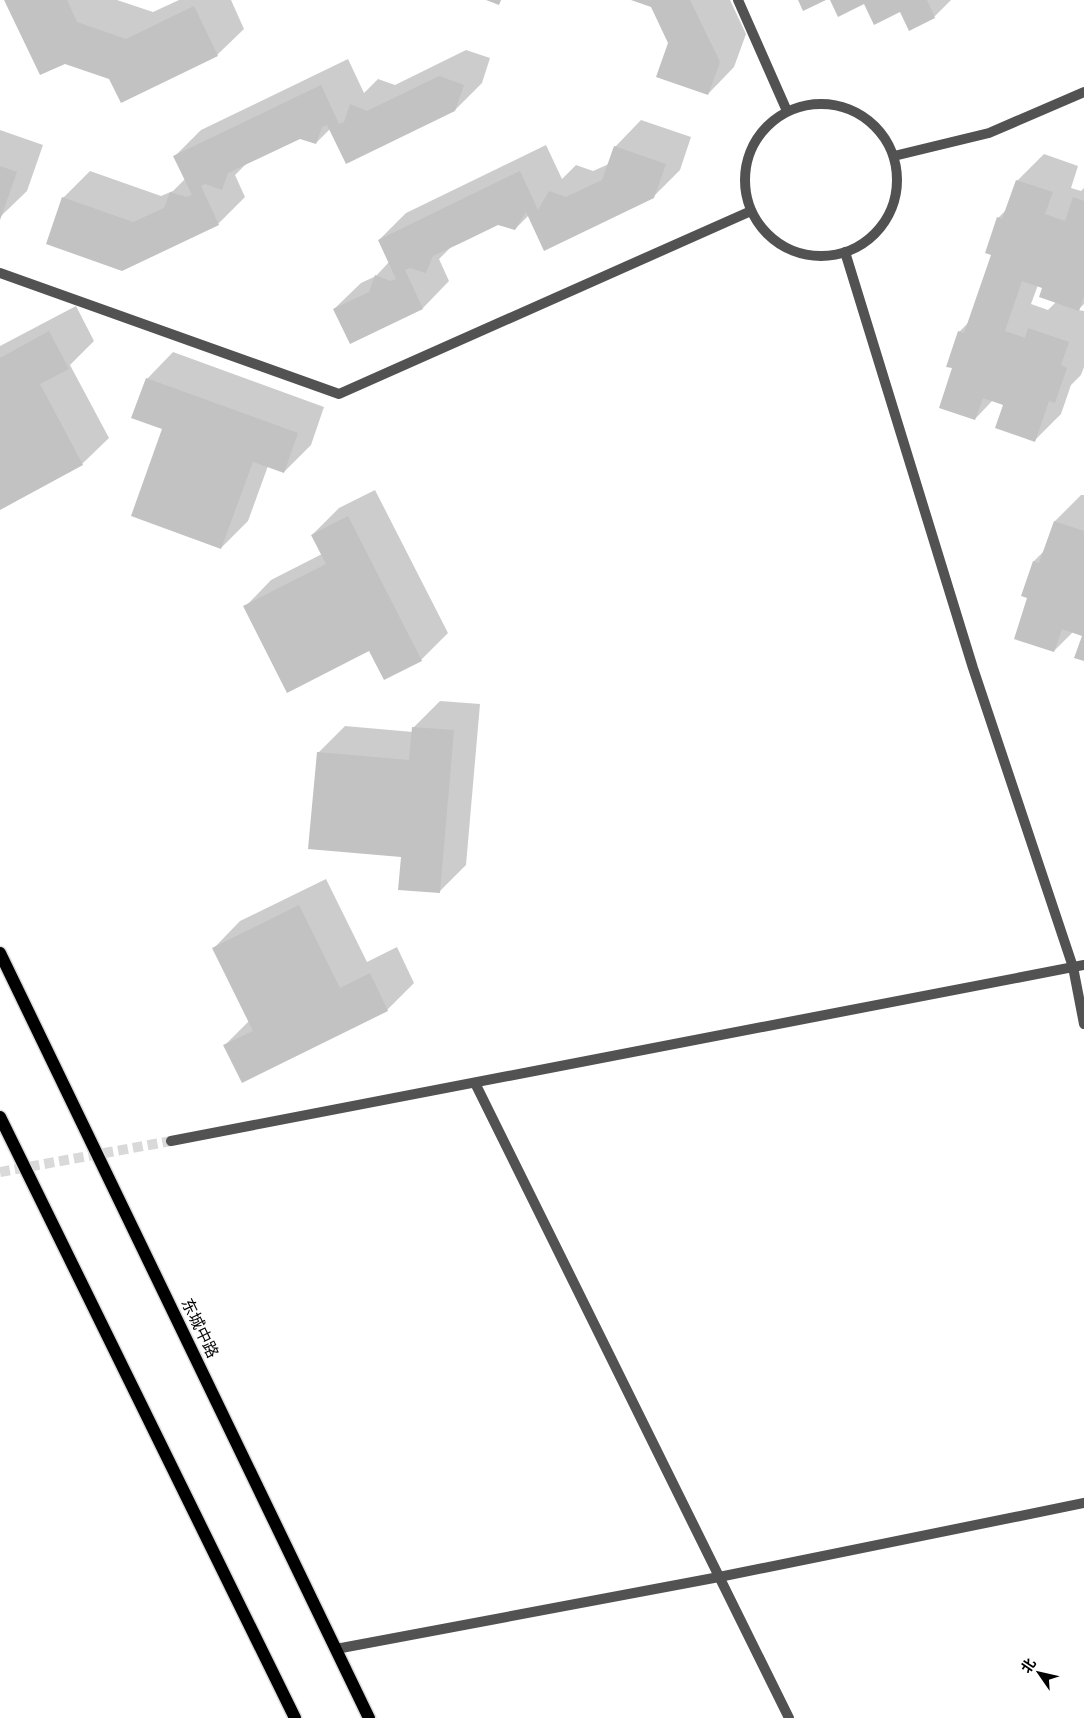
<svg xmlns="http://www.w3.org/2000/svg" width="1084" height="1718" viewBox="0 0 1084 1718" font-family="Poppins,'Noto Sans SC',sans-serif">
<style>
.shadow{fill:#0003;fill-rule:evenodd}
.building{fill:#c2c2c2}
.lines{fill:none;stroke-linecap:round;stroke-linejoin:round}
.street-tunnel{stroke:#d9d9d9;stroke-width:10;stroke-dasharray:10 5;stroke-linecap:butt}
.primary-casing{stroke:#dbdbdb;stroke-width:15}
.street{stroke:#525252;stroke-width:10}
.primary{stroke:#000;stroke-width:12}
.labels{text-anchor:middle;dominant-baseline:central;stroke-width:4;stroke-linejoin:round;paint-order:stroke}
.street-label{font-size:16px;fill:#000;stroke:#fff}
</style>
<rect width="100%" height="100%" fill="#fff"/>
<!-- shadow -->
<g class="shadow">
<polygon points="6,0 117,0 153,12 179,0 231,0 244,29 217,55 110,78"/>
<polygon points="636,0 730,0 746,34 734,67 708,94 669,43 652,6"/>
<polygon points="831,0 951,0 934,17 864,2"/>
<polygon points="466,50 490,58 482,83 455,110 330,129 316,143 300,137 248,162 235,175 245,197 218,224 122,269 63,198 90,171 161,196 173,191 185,179 175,156 201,130 348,59 364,93 378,79 395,85"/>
<polygon points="641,120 691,137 680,170 653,197 529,215 515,229 498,224 452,246 439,259 449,281 423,308 350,343 334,309 361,283 376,276 389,262 379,240 406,213 546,145 562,179 576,165 593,171 609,164 615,147"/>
<polygon points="0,130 43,145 27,191 0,217"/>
<path d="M 1044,154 L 1078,166 L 1071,188 L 1081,191 L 1084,188 L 1084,304 L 1078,310 L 1084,311 L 1084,367 L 1081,375 L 1071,385 L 1061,414 L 1035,440 L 1004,404 L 993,400 L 975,419 L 954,368 L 959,332 L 969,322 L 992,254 L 998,218 L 1007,209 L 1017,181 ZM 1038,285 L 1044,287 L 1056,302 L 1048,310 L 1031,304 Z"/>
<polygon points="76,306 94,341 70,365 109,438 82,464 0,509 0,346"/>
<polygon points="173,352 324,407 311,445 284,472 268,466 248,521 221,548 164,428 147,379"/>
<polygon points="375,490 448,633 421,660 370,649 245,607 271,580 322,554 312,535 339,508"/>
<polygon points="1081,495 1084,495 1084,660 1083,635 1073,632 1054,651 1029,598 1034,561 1045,550 1055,521"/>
<polygon points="440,701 480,704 466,865 439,892 402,855 318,753 345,726 413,732 413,728"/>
<polygon points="326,879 367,962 397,947 414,983 387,1010 224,1046 249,1021 214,948 240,921"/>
</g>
<!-- building -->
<g class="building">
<polygon points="4,0 67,0 77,22 126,39 194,6 218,56 121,103 109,79 65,64 40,75"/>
<polygon points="486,0 501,0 499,5"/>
<polygon points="631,0 690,0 720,62 708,95 656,77 668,43 651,7"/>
<polygon points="798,0 826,0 803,11"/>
<polygon points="830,0 927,0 935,18 909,31 900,12 874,25 864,4 838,17"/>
<polygon points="439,76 464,85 455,111 346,164 327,125 322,127 316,144 300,139 228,173 222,190 205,184 201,186 219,225 122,271 46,244 62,197 133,222 164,208 170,192 187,197 192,195 173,156 321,85 339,124 344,122 350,104 367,111"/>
<polygon points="614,146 666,164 654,198 544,251 526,212 515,230 498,225 463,242 433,256 426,273 410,268 405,270 423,309 350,344 333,309 369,292 375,275 391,281 396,279 378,240 520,171 538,210 549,191 566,197 602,180"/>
<polygon points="0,166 17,172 0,220"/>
<polygon points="1016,180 1053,192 1045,214 1065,221 1073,197 1084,201 1084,296 1079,311 1039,297 1042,288 1022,281 1005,331 1025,338 1028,328 1069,342 1061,365 1067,368 1055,403 1049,401 1035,442 995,428 1003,405 983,398 975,420 939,408 952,368 946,367 958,331 964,333 991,255 985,253 997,217 1002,219"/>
<polygon points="49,331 69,369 40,384 83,465 0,510 0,358"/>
<polygon points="146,378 298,433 284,473 253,462 221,549 131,516 162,429 131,418"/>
<polygon points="348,516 422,661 384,680 369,651 287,693 243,606 326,564 311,535"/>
<polygon points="1054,521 1084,531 1084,661 1074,658 1082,636 1062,629 1054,652 1014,639 1027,598 1021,596 1033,561 1039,563"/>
<polygon points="412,727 454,730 440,893 398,890 401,857 308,849 317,752 409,760"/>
<polygon points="299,905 340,988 370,973 388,1011 242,1083 223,1045 253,1031 212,948"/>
</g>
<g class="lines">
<!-- street-tunnel -->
<polyline class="street-tunnel" points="0,1172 171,1141"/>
<defs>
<g id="primary">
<polyline points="0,953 369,1718"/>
<polyline points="0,1117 295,1718"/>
</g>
</defs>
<!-- primary casing -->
<use href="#primary" class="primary-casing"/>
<!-- street -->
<g class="street">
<polyline points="738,0 787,111"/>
<circle cx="821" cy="180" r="76"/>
<polyline points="894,156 989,133 1084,92"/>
<polyline points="845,252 973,668 1073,967 1084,1024"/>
<polyline points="0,273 339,394 751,211"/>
<polyline points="475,1083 789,1718"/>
<polyline points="171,1141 1084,965"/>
<polyline points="336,1649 719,1577 1084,1503"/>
</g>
<!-- primary -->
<use href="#primary" class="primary"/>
</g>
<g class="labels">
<!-- street labels -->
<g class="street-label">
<text transform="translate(200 1328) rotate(64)">东城中路</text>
</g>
</g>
<!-- north arrow -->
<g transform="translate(1039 1673) rotate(304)" stroke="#ffffff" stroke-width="4" paint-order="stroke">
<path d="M0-4L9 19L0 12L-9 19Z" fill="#000000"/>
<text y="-8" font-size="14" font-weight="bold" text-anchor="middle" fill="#000000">北</text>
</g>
</svg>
